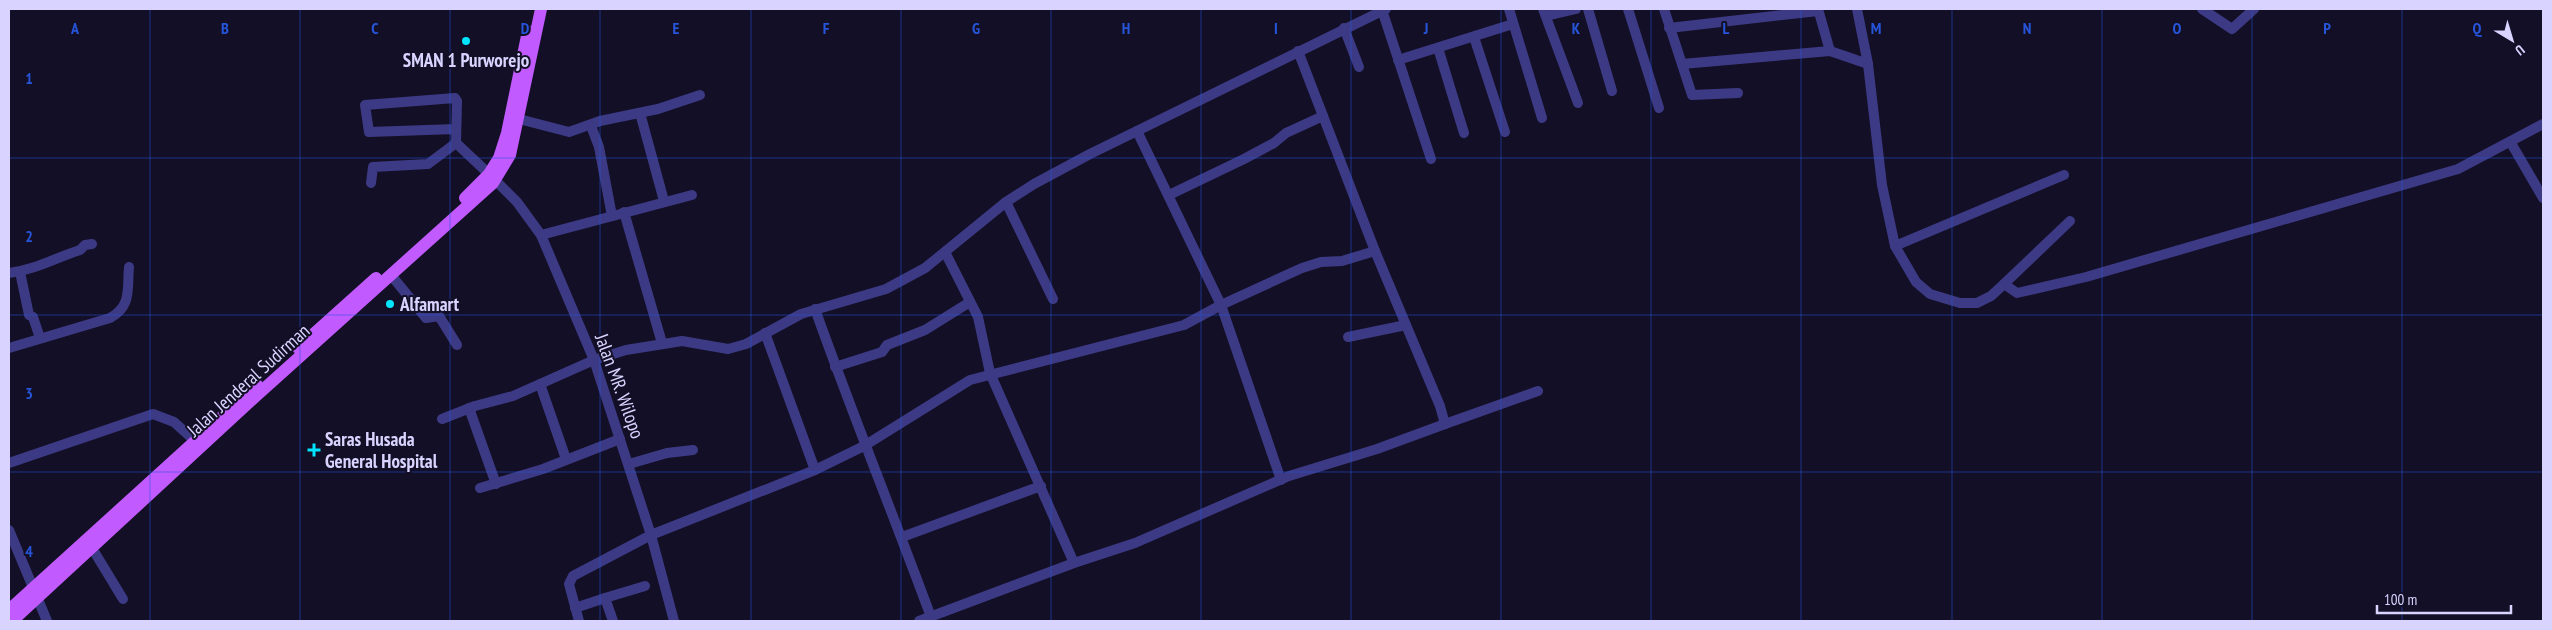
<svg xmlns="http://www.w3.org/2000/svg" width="2552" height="630" viewBox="0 0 2552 630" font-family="'PT Sans Narrow',sans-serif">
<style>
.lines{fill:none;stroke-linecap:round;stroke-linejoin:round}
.minor{stroke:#3d3a85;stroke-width:10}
.major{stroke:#c25bff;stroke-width:12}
.grid{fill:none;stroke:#2655da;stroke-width:1;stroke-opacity:0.55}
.poi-dot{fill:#00e5ff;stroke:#130f26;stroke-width:2}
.labels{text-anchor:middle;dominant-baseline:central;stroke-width:4;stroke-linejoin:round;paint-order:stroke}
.poi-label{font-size:19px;font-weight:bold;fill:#d9d4ff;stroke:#130f26;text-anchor:start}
.street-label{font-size:19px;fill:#d9d4ff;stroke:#130f26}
.grid-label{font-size:16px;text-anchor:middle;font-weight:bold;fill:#2655da;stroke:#130f26;stroke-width:4;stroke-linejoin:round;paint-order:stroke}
</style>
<rect width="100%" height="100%" fill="#130f26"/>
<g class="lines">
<!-- minor -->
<g class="minor">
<polyline points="1509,9 1542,118"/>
<polyline points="1543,9 1578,103"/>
<polyline points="1588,9 1612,91"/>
<polyline points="1628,9 1659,108"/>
<polyline points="1664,9 1692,95 1738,93"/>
<polyline points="1818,9 1830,51"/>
<polyline points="1857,9 1868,64 1882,185 1895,246 2064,175"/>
<polyline points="2202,9 2232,29 2254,9"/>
<polyline points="1382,10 1431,159"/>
<polyline points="1546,16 1576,9"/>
<polyline points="1344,28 1359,67"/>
<polyline points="1669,28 1818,11"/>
<polyline points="1474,37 1505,132"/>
<polyline points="1438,48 1464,133"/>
<polyline points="1398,60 1513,24"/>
<polyline points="1682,64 1830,51 1868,64"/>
<polyline points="640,113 664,201"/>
<polyline points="519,119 569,132 600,121 658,109 700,95"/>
<polyline points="591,126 599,147 612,216"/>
<polyline points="456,129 369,132 365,105 455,98 457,101 456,143 489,174"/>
<polyline points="1137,131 1221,305 1281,480"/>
<polyline points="2511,143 2543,198"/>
<polyline points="495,180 517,202 541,235 594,360 651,535 674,621"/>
<polyline points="371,183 373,167 428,164 456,143"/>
<polyline points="1169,195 1244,159 1274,143 1286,133 1323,116"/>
<polyline points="1006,202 1053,299"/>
<polyline points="624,212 662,343"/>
<polyline points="541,235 692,195"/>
<polyline points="1895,246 1916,282 1930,294 1960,303 1977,303 1991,296 2004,284 2070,221"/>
<polyline points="945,252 978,317 990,373 1074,563"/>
<polyline points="20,272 29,315 33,317 40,338"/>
<path d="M 9,273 C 35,270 55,258 80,250 L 85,245 L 92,244"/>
<polyline points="391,275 426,318 439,316 457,345"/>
<polyline points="2004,284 2017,293 2086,277 2458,169 2543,124"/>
<path d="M 815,309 C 852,413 893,514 931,617"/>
<polyline points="765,333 815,470"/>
<polyline points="1348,337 1406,325"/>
<path d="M 9,348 L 110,318 C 132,306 127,289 129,267"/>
<polyline points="835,367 882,352 887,345 925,330 970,302"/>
<polyline points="540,384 566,459"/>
<polyline points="469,408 496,484"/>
<polyline points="442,419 475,406 513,396 594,360 626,350 682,341 728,349 746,344 801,314 886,289 925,268 1006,202 1034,184 1090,154 1386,9"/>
<polyline points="1445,424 1538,391"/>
<polyline points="9,463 153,414 174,422 194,440"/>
<polyline points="629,464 667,453 693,450"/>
<polyline points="480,488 543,469 620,439"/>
<polyline points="9,530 47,621"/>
<polyline points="902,537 1041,486"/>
<polyline points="92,548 123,599"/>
<polyline points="575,608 605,598"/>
<polyline points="579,621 569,584 573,576 651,535 815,470 864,446 970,380 1184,325 1221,305 1302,268 1321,262 1342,261 1375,251"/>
<polyline points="613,621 605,598 645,586"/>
<polyline points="919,621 1074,563 1135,543 1289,476 1377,449 1445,424 1440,406 1375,251 1298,51"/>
</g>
<!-- major -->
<g class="major">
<polyline points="465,198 489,174 499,158 507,133 528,31"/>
<polyline points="298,348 376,278"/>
<polyline points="9,610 257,385"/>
<polyline points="12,621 257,395 493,183 510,155 541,9"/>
</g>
</g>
<!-- grid -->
<path class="grid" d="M 150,9 L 150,621M 300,9 L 300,621M 450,9 L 450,621M 600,9 L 600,621M 751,9 L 751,621M 901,9 L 901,621M 1051,9 L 1051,621M 1201,9 L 1201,621M 1351,9 L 1351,621M 1501,9 L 1501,621M 1651,9 L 1651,621M 1801,9 L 1801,621M 1952,9 L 1952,621M 2102,9 L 2102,621M 2252,9 L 2252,621M 2402,9 L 2402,621M 9,158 L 2543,158M 9,315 L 2543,315M 9,472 L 2543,472"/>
<!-- markers -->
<g class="poi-dot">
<circle cx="466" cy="41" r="5"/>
<circle cx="390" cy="304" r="5"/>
<path d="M311.5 442.5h5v5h5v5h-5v5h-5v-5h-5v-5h5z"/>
</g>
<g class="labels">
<!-- poi labels -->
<g class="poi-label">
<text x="466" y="60" text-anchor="middle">SMAN 1 Purworejo</text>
<text x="400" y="304">Alfamart</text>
<text x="325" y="439">Saras Husada<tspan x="325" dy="22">General Hospital</tspan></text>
</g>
<!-- street labels -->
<g class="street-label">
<text transform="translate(248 380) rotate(-42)">Jalan Jenderal Sudirman</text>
<text transform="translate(620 386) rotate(70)">Jalan MR. Wilopo</text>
</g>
</g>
<g class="grid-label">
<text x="75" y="34">A</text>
<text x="225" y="34">B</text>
<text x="375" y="34">C</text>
<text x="525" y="34">D</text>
<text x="676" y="34">E</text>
<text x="826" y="34">F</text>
<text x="976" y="34">G</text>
<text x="1126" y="34">H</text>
<text x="1276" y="34">I</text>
<text x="1426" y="34">J</text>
<text x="1576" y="34">K</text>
<text x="1726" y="34">L</text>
<text x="1876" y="34">M</text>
<text x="2027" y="34">N</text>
<text x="2177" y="34">O</text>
<text x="2327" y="34">P</text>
<text x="2477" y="34">Q</text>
<text x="29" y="84">1</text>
<text x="29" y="242">2</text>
<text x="29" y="399">3</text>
<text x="29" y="557">4</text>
</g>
<!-- border -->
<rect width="2552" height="630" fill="none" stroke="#d9d4ff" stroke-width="20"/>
<!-- north arrow -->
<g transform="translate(2512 40) rotate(142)" stroke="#130f26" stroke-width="4" paint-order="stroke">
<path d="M0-4L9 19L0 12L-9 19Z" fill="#d9d4ff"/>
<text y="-8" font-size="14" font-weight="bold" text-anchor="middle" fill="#d9d4ff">U</text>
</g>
<!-- scale -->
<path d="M2377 605v8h134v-8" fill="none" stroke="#d9d4ff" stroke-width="2.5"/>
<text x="2384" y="605" font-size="15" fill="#d9d4ff" stroke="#130f26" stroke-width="4" paint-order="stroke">100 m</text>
</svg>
